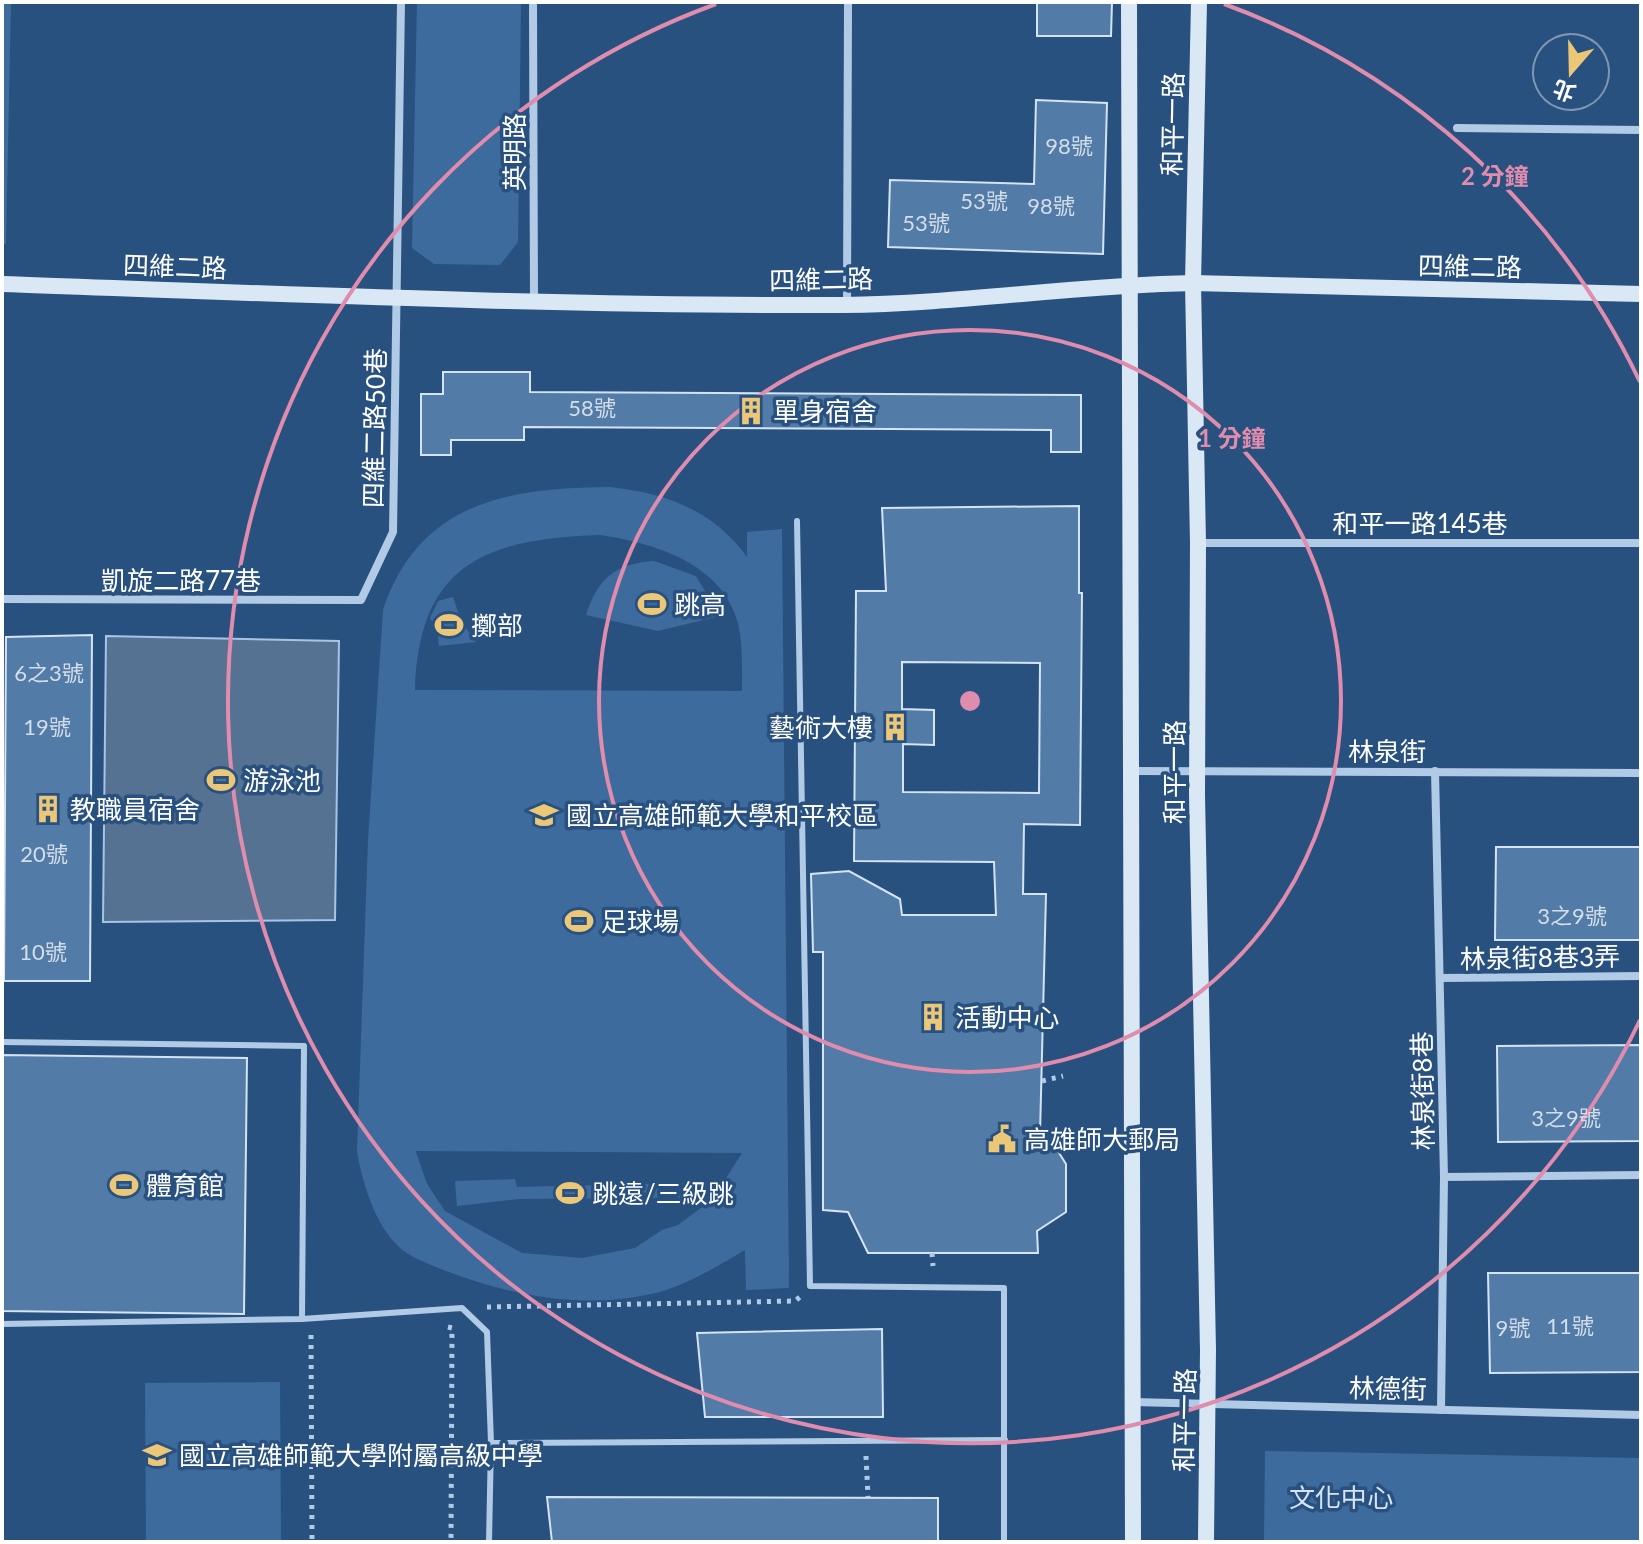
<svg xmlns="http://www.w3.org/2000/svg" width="1643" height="1544" viewBox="0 0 1643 1544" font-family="Lato,'Noto Sans TC',sans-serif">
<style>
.green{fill:#3e6b9d;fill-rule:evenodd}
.water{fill:#567293;stroke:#a6c5e6;stroke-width:2}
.building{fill:#527ba8;stroke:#d4e3f5;stroke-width:2;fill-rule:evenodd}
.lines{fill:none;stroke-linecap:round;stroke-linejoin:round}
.path{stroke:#b1cae5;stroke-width:5;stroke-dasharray:4 6;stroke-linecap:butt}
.lane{stroke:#b1cae5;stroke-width:6}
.street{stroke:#b1cae5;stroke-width:8}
.secondary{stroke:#dae7f5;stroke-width:16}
.ring{fill:none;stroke:#e08cad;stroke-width:4}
.labels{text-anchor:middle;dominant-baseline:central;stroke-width:7;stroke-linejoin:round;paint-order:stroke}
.number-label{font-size:22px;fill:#d4dee9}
.street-label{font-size:26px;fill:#fff;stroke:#295180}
.poi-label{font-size:26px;fill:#fff;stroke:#295180;text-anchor:start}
.park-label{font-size:26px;fill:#d4e3f5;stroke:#295180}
.centre{fill:#e08cad;stroke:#295180;stroke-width:4}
.ring-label{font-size:24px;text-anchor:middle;font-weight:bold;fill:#e08cad;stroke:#295180;stroke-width:7;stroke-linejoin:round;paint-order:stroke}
</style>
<rect width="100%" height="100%" fill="#295180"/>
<!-- green -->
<g class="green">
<polygon points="2,2 11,2 6,244 2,244"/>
<polygon points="417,2 521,2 518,242 500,265 434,264 412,248"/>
<path d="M 609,487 C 666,493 713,510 747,557 L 747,532 L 782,529 L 789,1288 L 746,1290 L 745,1250 C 716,1267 684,1287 651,1294 C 580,1310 507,1295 441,1269 C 427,1263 409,1257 398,1246 C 374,1222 363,1184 357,1152 L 368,840 L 383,610 C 419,502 508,488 609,487 ZM 600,535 C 654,543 722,563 738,623 C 743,644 742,669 742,691 L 415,690 C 419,563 486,539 600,535 ZM 416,1152 L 416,1151 L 742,1153 L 713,1199 L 678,1225 L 662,1230 L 635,1248 L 582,1258 L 522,1253 L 445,1211 L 427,1184 Z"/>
<path d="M 654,561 L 696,576 L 720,616 L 658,631 L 586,615 C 597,579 616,563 654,561 Z"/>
<polygon points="453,597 461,621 476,642 439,646 437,630 430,618 438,601"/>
<polygon points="515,1179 517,1187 684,1183 684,1198 519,1199 457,1206 455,1181"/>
<polygon points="280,1382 281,1542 146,1542 145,1383"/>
<polygon points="1265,1451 1641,1458 1641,1542 1264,1542"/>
</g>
<!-- water -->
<polygon class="water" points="106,636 339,641 335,920 103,922"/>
<!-- building -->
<g class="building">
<polygon points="1037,2 1112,2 1111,36 1037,36"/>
<polygon points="1036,100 1107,103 1103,254 888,247 890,180 1034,184"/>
<polygon points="443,372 530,372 530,392 1081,395 1081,452 1051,452 1051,430 524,427 524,440 451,440 451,455 421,455 421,394 443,394"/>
<path d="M 1079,506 L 1079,593 L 1082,593 L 1080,825 L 1024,824 L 1023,894 L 1046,894 L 1040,1134 L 1054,1145 L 1066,1164 L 1066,1212 L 1037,1231 L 1038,1253 L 868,1253 L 848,1212 L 823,1210 L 823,952 L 813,952 L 811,874 L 849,871 L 900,899 L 902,915 L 996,915 L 994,862 L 854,861 L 856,591 L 886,591 L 882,508 ZM 902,662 L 1040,663 L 1039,793 L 903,792 L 903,744 L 934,745 L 934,710 L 902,709 Z"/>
<polygon points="92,635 90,981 4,981 6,637"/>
<polygon points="1496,847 1641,847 1641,940 1495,940"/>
<polygon points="1641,1045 1641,1141 1498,1142 1497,1046"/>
<polygon points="2,1055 247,1058 244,1314 2,1311"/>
<polygon points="1488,1273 1641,1273 1641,1372 1490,1373"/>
<polygon points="882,1329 883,1417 705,1417 697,1333"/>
<polygon points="547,1497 938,1498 938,1542 552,1542"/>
</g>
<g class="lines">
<!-- path -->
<g class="path">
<polyline points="1042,1081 1063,1076"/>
<polyline points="932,1253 933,1266"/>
<polyline points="487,1307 795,1301 800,1297"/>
<polyline points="448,1327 452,1328 451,1542"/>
<polyline points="311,1335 312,1542"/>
<polyline points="866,1456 868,1497"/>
</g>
<!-- lane -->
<g class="lane">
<polyline points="797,521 810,1286 1004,1288 1004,1542"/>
<polyline points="2,1042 304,1046 302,1319"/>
<polyline points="2,1324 302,1319 462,1308 487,1332 491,1443"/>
<polyline points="489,1542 491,1443 1005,1440"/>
</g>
<!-- street -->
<g class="street">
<polyline points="533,2 534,301"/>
<polyline points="1457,128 1641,130"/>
<polyline points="847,305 848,2"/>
<polyline points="1198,543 1641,543"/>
<polyline points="2,599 361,600 393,532 401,2"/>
<polyline points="1132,771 1641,773"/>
<polyline points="1435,771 1444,1177 1441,1410"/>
<polyline points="1440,978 1641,976"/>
<polyline points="1444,1177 1641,1175"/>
<polyline points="1134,1402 1641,1415"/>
</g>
<!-- secondary -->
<g class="secondary">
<polyline points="1129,2 1133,1542"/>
<polyline points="1199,2 1193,283 1198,543 1197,795 1208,1350 1206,1542"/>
<path d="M 2,284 C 282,294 562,306 843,305 C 959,304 1076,285 1193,283 L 1641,294"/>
</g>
</g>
<!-- distance rings -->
<g class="ring">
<circle cx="970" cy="701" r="371"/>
<path d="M1640 1020A742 742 0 1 1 716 4M1224 4A742 742 0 0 1 1640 382"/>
</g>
<!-- icons -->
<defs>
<symbol id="building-bare" viewBox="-9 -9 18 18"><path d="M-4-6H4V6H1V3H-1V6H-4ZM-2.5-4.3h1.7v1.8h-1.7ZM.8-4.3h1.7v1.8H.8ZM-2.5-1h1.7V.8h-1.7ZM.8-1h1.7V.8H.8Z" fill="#ecc778" stroke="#295180" stroke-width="2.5" paint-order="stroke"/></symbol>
<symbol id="stadium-bare" viewBox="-9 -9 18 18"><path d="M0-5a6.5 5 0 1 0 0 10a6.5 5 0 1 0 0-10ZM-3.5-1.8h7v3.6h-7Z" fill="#ecc778" stroke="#295180" stroke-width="2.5" paint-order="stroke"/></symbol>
<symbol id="university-bare" viewBox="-9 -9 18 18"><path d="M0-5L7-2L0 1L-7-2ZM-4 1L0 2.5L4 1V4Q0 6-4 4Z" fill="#ecc778" stroke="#295180" stroke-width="2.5" paint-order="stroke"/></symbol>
<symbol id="civic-bare" viewBox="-9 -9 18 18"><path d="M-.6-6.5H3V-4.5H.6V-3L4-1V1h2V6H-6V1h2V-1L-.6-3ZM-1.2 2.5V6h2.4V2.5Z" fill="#ecc778" stroke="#295180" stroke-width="2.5" paint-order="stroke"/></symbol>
<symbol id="school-bare" viewBox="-9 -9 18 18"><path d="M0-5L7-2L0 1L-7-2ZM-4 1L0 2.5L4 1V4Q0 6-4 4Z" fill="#ecc778" stroke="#295180" stroke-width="2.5" paint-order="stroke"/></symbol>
</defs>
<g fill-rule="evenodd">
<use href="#building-bare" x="731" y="391" width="40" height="40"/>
<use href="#stadium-bare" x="632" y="584" width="40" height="40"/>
<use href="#stadium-bare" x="429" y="605" width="40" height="40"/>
<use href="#building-bare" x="875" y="707" width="40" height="40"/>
<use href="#stadium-bare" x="201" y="760" width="40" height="40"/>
<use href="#building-bare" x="28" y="789" width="40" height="40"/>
<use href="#university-bare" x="524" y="795" width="40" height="40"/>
<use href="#stadium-bare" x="559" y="901" width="40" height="40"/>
<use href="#building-bare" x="913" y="997" width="40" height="40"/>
<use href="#civic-bare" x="982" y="1119" width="40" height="40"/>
<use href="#stadium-bare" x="104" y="1165" width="40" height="40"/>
<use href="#stadium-bare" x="550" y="1173" width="40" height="40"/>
<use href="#school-bare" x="137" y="1435" width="40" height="40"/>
</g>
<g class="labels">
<!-- number labels -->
<g class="number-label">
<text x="1069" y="145">98號</text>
<text x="984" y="200">53號</text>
<text x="1051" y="205">98號</text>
<text x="926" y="222">53號</text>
<text x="592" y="407">58號</text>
<text x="49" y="672">6之3號</text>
<text x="47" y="726">19號</text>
<text x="44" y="853">20號</text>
<text x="1572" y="915">3之9號</text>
<text x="43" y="951">10號</text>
<text x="1566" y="1117">3之9號</text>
<text x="1570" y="1325">11號</text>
<text x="1513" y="1327">9號</text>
</g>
<!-- street labels -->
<g class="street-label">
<text transform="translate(1172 124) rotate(-89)">和平一路</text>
<text transform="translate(514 152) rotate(-90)">英明路</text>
<text transform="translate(175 266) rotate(2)">四維二路</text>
<text transform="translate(1470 266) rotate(1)">四維二路</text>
<text transform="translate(821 279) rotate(-1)">四維二路</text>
<text transform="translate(374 428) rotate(-89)">四維二路50巷</text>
<text x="1420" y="523">和平一路145巷</text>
<text x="181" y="580">凱旋二路77巷</text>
<text x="1387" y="751">林泉街</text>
<text transform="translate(1174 772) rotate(-90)">和平一路</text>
<text transform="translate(1540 957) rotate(-1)">林泉街8巷3弄</text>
<text transform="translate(1422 1091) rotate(-91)">林泉街8巷</text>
<text transform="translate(1388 1388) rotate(1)">林德街</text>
<text transform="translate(1184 1420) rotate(-89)">和平一路</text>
</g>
<!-- poi labels -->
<g class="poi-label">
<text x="773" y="411">單身宿舍</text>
<text x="674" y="604">跳高</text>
<text x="471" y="625">擲部</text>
<text x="873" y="727" text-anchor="end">藝術大樓</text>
<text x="243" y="780">游泳池</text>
<text x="70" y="809">教職員宿舍</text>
<text x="566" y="815">國立高雄師範大學和平校區</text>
<text x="601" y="921">足球場</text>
<text x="955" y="1017">活動中心</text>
<text x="1024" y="1139">高雄師大郵局</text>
<text x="146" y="1185">體育館</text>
<text x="592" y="1193">跳遠/三級跳</text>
<text x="179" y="1455">國立高雄師範大學附屬高級中學</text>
</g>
<!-- park labels -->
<g class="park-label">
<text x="1341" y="1497">文化中心</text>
</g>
</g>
<circle cx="970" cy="701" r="12" class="centre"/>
<g class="ring-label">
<text x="1495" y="185">2 分鐘</text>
<text x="1232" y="447">1 分鐘</text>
</g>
<!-- border -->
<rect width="1643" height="1544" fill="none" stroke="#ffffff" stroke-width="8"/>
<!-- north arrow -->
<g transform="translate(1571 72) rotate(200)"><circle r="38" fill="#295180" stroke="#7f97b3" stroke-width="2"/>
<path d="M0-6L14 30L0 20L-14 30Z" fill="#ecc778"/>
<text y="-12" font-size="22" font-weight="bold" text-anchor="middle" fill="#ffffff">北</text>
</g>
</svg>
